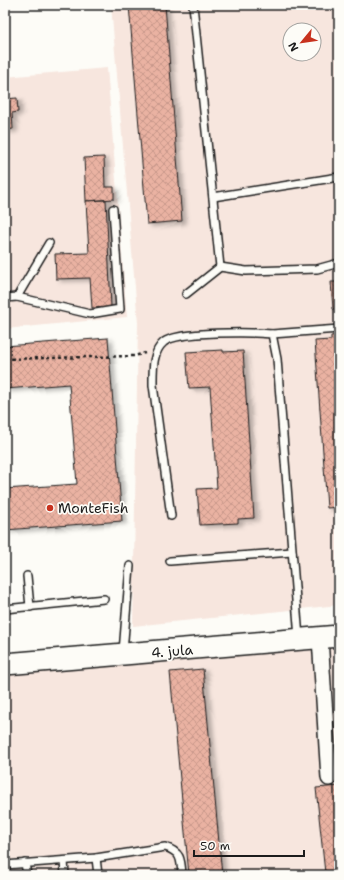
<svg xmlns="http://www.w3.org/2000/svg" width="344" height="880" viewBox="0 0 344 880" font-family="'Shantell Sans',sans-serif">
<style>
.built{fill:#f7e6de;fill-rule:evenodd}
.building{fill:url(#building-cross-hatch);stroke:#1c1c1c;filter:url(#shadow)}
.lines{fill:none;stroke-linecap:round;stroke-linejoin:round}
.service-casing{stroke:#1c1c1c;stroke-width:10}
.minor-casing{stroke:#1c1c1c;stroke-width:18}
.secondary-casing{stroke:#1c1c1c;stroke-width:24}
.path{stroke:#1c1c1c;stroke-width:2.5;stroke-dasharray:3 3;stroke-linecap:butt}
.service{stroke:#fdfcf7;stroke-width:7}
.minor{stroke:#fdfcf7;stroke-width:15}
.secondary{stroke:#fdfcf7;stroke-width:21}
.poi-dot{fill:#c8321e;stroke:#fdfcf7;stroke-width:1.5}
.labels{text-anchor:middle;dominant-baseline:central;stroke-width:3.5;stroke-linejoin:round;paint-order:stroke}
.poi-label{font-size:14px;fill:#1c1c1c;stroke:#fdfcf7;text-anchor:start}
.street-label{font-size:14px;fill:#1c1c1c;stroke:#fdfcf7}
</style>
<defs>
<pattern id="building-cross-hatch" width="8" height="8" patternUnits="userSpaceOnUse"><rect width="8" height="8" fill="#eab2a2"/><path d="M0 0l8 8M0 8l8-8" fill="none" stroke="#c8988b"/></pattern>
<filter id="shadow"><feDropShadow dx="4.5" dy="2.5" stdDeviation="2" flood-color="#0004"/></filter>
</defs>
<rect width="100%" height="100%" fill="#fdfcf7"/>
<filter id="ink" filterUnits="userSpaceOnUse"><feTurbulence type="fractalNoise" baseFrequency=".025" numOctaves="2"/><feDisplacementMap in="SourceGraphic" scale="8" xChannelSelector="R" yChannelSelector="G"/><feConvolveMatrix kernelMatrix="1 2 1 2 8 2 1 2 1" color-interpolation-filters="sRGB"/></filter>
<g filter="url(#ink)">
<!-- built -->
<g class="built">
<path d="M 111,5 L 339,5 L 339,605 L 133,626 L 138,323 ZM 290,30 L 314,30 L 314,54 L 290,54 Z"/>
<polygon points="107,68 127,317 5,329 5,77"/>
<polygon points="339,648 339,875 5,875 5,672"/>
</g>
<!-- building -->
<g class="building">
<polygon points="129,5 165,5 182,221 147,224"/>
<polygon points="17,98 18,112 12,113 13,129 5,130 5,99"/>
<polygon points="104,157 105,187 114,187 114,199 86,201 84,158"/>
<polygon points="106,200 111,307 92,308 90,278 56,279 55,254 89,253 86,201"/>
<polygon points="331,282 339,282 339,309 333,309"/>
<polygon points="339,335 339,507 327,508 315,341 331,340 331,336"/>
<polygon points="108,338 122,521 5,530 5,489 77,484 69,384 5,389 5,346"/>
<polygon points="223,350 223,352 243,351 254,518 238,519 238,523 200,525 197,489 217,488 210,387 189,388 186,352"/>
<polygon points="203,669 222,875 189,875 170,672"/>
<polygon points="339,786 339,872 325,873 316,788"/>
</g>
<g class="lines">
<defs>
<g id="service">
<polyline points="213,197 339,177"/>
<polyline points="220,267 246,271 317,269 339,263"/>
<polyline points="186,294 220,267 193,5"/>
<polyline points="17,297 90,314 120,309 113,209"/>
<polyline points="5,298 17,297 49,243"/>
<polyline points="272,334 339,329"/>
<path d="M 171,516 L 153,385 C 153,370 152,352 164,342 C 178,331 252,332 272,334 L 277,359 L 299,638"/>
<polyline points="170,561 292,552"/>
<polyline points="27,576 30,607"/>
<polyline points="5,609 104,599"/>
<polyline points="123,652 130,566"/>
<polyline points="96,858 98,875"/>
<polyline points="64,861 65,875"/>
<polyline points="25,863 27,875"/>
<path d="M 5,865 L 96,858 L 165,847 C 181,852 181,859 182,875"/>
</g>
<polyline id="minor" points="320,638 329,778"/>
<polyline id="secondary" points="5,664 339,636"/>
</defs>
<!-- service casing -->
<use href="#service" class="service-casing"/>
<!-- minor casing -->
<use href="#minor" class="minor-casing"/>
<!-- secondary casing -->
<use href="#secondary" class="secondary-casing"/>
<!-- path -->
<polyline class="path" points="5,359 134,356 145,353"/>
<!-- service -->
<use href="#service" class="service"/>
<!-- minor -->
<use href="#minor" class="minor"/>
<!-- secondary -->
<use href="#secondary" class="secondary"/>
</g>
</g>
<!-- markers -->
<circle class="poi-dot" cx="50" cy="508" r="4"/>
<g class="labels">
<!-- poi labels -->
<g class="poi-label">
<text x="58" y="508">MonteFish</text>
</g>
<!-- street labels -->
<g class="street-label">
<text transform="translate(172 651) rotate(-5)">4. jula</text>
</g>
</g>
<!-- margin -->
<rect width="344" height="880" fill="none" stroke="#fdfcf7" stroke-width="20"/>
<rect x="10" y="10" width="324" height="860" fill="none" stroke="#1c1c1c" stroke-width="1.5" filter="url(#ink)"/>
<!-- north arrow -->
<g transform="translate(302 42) rotate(241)"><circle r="19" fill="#fdfcf7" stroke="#a3a29f"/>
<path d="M0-3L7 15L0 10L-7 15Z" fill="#c8321e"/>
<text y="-6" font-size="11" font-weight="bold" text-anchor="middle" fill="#1c1c1c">N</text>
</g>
<!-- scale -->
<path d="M194 850v6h110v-6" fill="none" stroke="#1c1c1c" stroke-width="2"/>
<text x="200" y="850" font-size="12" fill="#1c1c1c" stroke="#fdfcf7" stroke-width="3" paint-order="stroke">50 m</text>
</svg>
